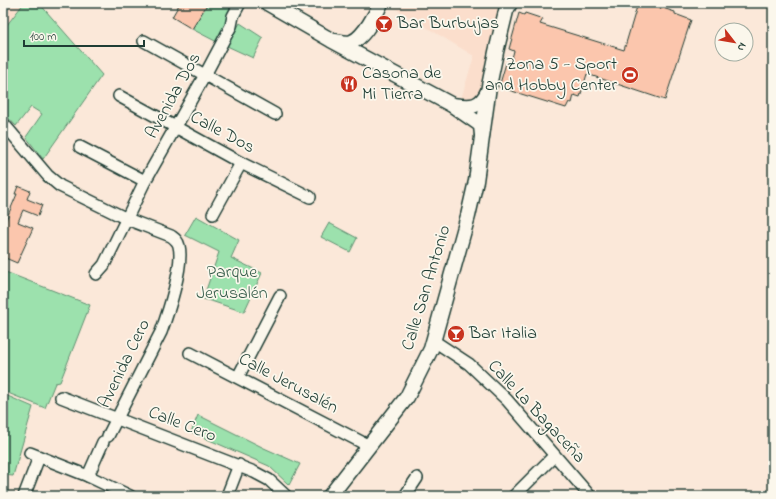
<svg xmlns="http://www.w3.org/2000/svg" width="776" height="499" viewBox="0 0 776 499" font-family="'Indie Flower',sans-serif">
<style>
.built{fill:#fbdecc}
.green{fill:#9ce1ad;stroke:#5e8f70}
.building{fill:#fbc6ad;stroke:#1f3d34}
.lines{fill:none;stroke-linecap:round;stroke-linejoin:round}
.minor-casing{stroke:#1f3d34;stroke-width:14}
.major-casing{stroke:#1f3d34;stroke-width:17}
.minor{stroke:#fbf7ec;stroke-width:11}
.major{stroke:#fbf7ec;stroke-width:14}
.labels{text-anchor:middle;dominant-baseline:central;stroke-width:3.5;stroke-linejoin:round;paint-order:stroke}
.poi-label{font-size:18px;fill:#1f3d34;stroke:#fbf7ec;text-anchor:start}
.street-label{font-size:18px;fill:#1f3d34;stroke:#fbf7ec}
.park-label{font-size:18px;fill:#385e4c;stroke:#fbf7ec}
</style>
<rect width="100%" height="100%" fill="#fbe8d9"/>
<filter id="ink" filterUnits="userSpaceOnUse"><feTurbulence type="fractalNoise" baseFrequency=".025" numOctaves="2"/><feDisplacementMap in="SourceGraphic" scale="8" xChannelSelector="R" yChannelSelector="G"/><feConvolveMatrix kernelMatrix="1 2 1 2 8 2 1 2 1" color-interpolation-filters="sRGB"/></filter>
<g filter="url(#ink)">
<!-- built -->
<g class="built">
<polygon points="3,3 23,3 3,30"/>
<polygon points="386,3 503,3 491,44 478,100 471,103 461,99 474,56"/>
</g>
<!-- green -->
<g class="green">
<polygon points="24,3 39,3 102,75 43,159 26,137 42,114 31,107 16,126 3,112 3,30"/>
<polygon points="208,3 239,3 217,42 192,29"/>
<polygon points="240,23 263,38 253,58 227,46"/>
<polygon points="196,216 239,240 231,258 262,273 244,312 214,302 203,299 219,252 185,235"/>
<polygon points="329,223 357,238 350,252 321,237"/>
<polygon points="3,271 90,305 60,382 55,383 45,408 3,391"/>
<polygon points="3,394 33,407 13,476 3,475"/>
<polygon points="198,415 264,448 300,464 289,485 269,466 191,432"/>
</g>
<!-- building -->
<g class="building">
<polygon points="180,3 208,3 192,29 172,17"/>
<polygon points="638,3 647,3 675,12 675,14 691,20 665,100 587,74 580,97 574,95 572,103 569,102 566,108 499,87 506,63 510,65 514,51 509,49 519,13 524,15 525,13 543,19 540,24 624,50"/>
<polygon points="18,186 30,191 27,199 42,205 38,216 23,210 18,222 33,228 17,263 3,257 3,227 17,194 15,194"/>
</g>
<g class="lines">
<defs>
<g id="minor">
<polyline points="144,41 275,114"/>
<polyline points="119,96 241,163 310,197"/>
<path d="M 3,123 L 48,176 L 60,186 L 127,219 L 171,236 C 175,239 178,241 179,246 C 184,265 168,313 161,332 L 108,436"/>
<polyline points="80,147 145,181"/>
<polyline points="213,214 241,163"/>
<polyline points="96,274 104,265 145,181 205,75 231,26 233,16 240,3"/>
<polyline points="434,341 469,364 507,400 590,496"/>
<polyline points="190,353 369,446"/>
<polyline points="238,377 280,296"/>
<polyline points="61,397 254,472 269,480 286,496"/>
<polyline points="30,453 88,476 130,496"/>
<polyline points="88,476 103,442"/>
<polyline points="24,496 39,457"/>
<polyline points="227,496 239,465"/>
<polyline points="405,496 417,478"/>
<polyline points="514,496 554,456"/>
</g>
<g id="major">
<polyline points="267,3 331,40 452,105 478,123 481,126 482,135"/>
<path d="M 336,41 C 341,42 347,44 352,42 C 364,37 376,14 381,3"/>
<path d="M 452,105 C 470,107 480,109 488,91"/>
<polyline points="330,496 407,397 431,349 468,216 476,181 489,86 496,52 506,11 510,3"/>
</g>
</defs>
<!-- minor casing -->
<use href="#minor" class="minor-casing"/>
<!-- major casing -->
<use href="#major" class="major-casing"/>
<!-- minor -->
<use href="#minor" class="minor"/>
<!-- major -->
<use href="#major" class="major"/>
</g>
</g>
<!-- icons -->
<defs>
<symbol id="bar-disc" viewBox="-11 -11 22 22"><circle r="9.5" fill="#c8321e" stroke="#fbf7ec"/><path d="M-6-5H6L.8 .8V4.5H3.5V6h-7V4.5H-.8V.8Z" fill="#fff"/></symbol>
<symbol id="stadium-disc" viewBox="-11 -11 22 22"><circle r="9.5" fill="#c8321e" stroke="#fbf7ec"/><path d="M0-5a6.5 5 0 1 0 0 10a6.5 5 0 1 0 0-10ZM-3.5-1.8h7v3.6h-7Z" fill="#fff"/></symbol>
<symbol id="restaurant-disc" viewBox="-11 -11 22 22"><circle r="9.5" fill="#c8321e" stroke="#fbf7ec"/><path d="M-5-6h1v4h1v-4h1v4h1v-4h1v5L-1.5 .5V6h-2V.5L-5-1ZM5-6V6H3V1.5H1.5Q1.5-4 5-6Z" fill="#fff"/></symbol>
</defs>
<g fill-rule="evenodd">
<use href="#bar-disc" x="374" y="14" width="20" height="20"/>
<use href="#stadium-disc" x="620" y="65" width="20" height="20"/>
<use href="#restaurant-disc" x="339" y="74" width="20" height="20"/>
<use href="#bar-disc" x="446" y="324" width="20" height="20"/>
</g>
<g class="labels">
<!-- poi labels -->
<g class="poi-label">
<text x="397" y="24">Bar Burbujas</text>
<text x="617" y="65" text-anchor="end">Zona 5 - Sport<tspan x="617" dy="21">and Hobby Center</tspan></text>
<text x="362" y="74">Casona de<tspan x="362" dy="21">Mi Tierra</tspan></text>
<text x="469" y="334">Bar Italia</text>
</g>
<!-- street labels -->
<g class="street-label">
<text transform="translate(174 96) rotate(-61)">Avenida Dos</text>
<text transform="translate(222 133) rotate(28)">Calle Dos</text>
<text transform="translate(427 288) rotate(-73)">Calle San Antonio</text>
<text transform="translate(125 364) rotate(-64)">Avenida Cero</text>
<text transform="translate(288 384) rotate(28)">Calle Jerusalén</text>
<text transform="translate(536 412) rotate(47)">Calle La Bagaceña</text>
<text transform="translate(182 425) rotate(21)">Calle Cero</text>
</g>
<!-- park labels -->
<g class="park-label">
<text x="232" y="273">Parque<tspan x="232" dy="21">Jerusalén</tspan></text>
</g>
</g>
<!-- margin -->
<rect width="776" height="499" fill="none" stroke="#fbf7ec" stroke-width="16"/>
<rect x="8" y="8" width="760" height="483" fill="none" stroke="#1f3d34" stroke-width="1.5" filter="url(#ink)"/>
<!-- north arrow -->
<g transform="translate(734 42) rotate(121)"><circle r="19" fill="#fbf7ec" stroke="#a3ada2"/>
<path d="M0-3L7 15L0 10L-7 15Z" fill="#c8321e"/>
<text y="-6" font-size="11" font-weight="bold" text-anchor="middle" fill="#1f3d34">N</text>
</g>
<!-- scale -->
<path d="M24 40v6h120v-6" fill="none" stroke="#1f3d34" stroke-width="2"/>
<text x="30" y="40" font-size="12" fill="#1f3d34" stroke="#fbf7ec" stroke-width="3" paint-order="stroke">100 m</text>
</svg>
